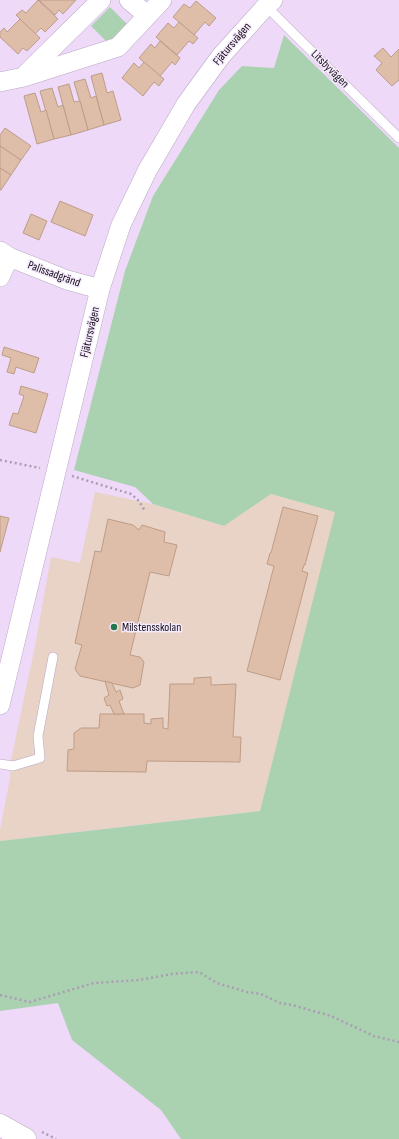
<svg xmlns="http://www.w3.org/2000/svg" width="399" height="1139" viewBox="0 0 399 1139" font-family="'Sofia Sans Condensed',sans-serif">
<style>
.education{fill:#e9d3c6}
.green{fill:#aad2b1}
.building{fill:#dfbea9;stroke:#bd9d88}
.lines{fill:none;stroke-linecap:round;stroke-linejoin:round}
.service-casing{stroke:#baa7c5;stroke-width:10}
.minor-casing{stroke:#baa7c5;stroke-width:20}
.secondary-casing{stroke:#baa7c5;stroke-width:23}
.path{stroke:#ac9bb5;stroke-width:2.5;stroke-dasharray:2 3;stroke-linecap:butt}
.service{stroke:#fff;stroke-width:9}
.minor{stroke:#fff;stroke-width:19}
.secondary{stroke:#fff;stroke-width:22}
.poi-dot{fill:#21784b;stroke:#f6eafd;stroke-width:1.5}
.labels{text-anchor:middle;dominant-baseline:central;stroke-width:3;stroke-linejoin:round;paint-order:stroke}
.street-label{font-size:12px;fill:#17101a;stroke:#f6eafd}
.poi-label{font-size:12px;fill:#17101a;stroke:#f6eafd;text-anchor:start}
</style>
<rect width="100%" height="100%" fill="#eed9f9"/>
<!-- education -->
<polygon class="education" points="95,492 153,504 224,526 271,494 336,512 260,811 0,841 0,830 10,778 11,760 35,646 51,557 80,563"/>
<!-- green -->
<g class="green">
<polygon points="110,7 127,24 108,43 91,26"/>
<polygon points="284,35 399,148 399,1139 181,1139 161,1110 72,1040 58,1003 0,1011 0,841 260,811 335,512 271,494 224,526 153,504 135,487 74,470 125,271 153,196 219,90 242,66 274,68"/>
</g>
<!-- building -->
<g class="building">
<polygon points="38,0 58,19 45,32 41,28 35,34 16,15 22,10 26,13"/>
<polygon points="39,0 76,0 63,14 59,10 55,15"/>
<polygon points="196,1 216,18 209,26 205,22 194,35 173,17 184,4 190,8"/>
<polygon points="20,19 40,38 27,51 23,48 18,54 0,37 0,32 4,28 7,32"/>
<polygon points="179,22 198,38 193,44 189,41 177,55 156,37 168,23 174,28"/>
<polygon points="160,41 180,58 175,65 172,62 160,76 139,58 151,44 155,48"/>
<polygon points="383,48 391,57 399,49 399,80 392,86 376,70 382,63 374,56"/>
<polygon points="144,62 164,79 159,86 154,82 143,96 122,78 134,63 139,68"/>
<polygon points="102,73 107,93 113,91 121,120 104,125 91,76"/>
<polygon points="85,79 91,98 96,96 104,125 88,130 74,82"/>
<polygon points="69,84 74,102 80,101 88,130 71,135 58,87"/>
<polygon points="52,88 58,107 63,105 71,135 54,139 40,91"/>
<polygon points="35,93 41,112 46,110 54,139 37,144 24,96"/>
<polygon points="5,128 31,146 21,160 0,146 0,135"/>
<polygon points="0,146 21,160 11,175 0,168"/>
<polygon points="0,168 11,175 1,190 0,190"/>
<polygon points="60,201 93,215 85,236 51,222"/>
<polygon points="31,214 47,221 39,240 23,233"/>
<polygon points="4,347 39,358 34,373 16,367 14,374 7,372 11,358 2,355"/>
<polygon points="21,386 48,394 36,433 9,425 13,413 18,414 24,396 19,394"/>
<polygon points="283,507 318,516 305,565 304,565 302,571 308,573 280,680 247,671 274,566 267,564 270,553 271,553"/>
<polygon points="0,516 9,518 0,552"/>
<polygon points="108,519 133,525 139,530 142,525 165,532 164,542 177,545 169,576 150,572 130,655 140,657 144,662 140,685 133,688 80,676 75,669 82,645 75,643 95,551 101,552"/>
<polygon points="211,677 211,685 236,684 233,737 241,737 240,762 147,761 146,772 67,771 68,750 74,749 74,733 81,728 99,728 100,714 144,714 144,723 151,724 151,719 163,718 163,728 168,729 170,684 194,684 194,678"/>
<polygon points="105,681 112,683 116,692 120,690 123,699 119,701 124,714 114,714 110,705 107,706 104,698 109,695"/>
</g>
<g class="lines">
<defs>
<g id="service">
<polyline points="266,6 399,138"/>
<polyline points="0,764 13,766 40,758 38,736 53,657"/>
</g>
<g id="minor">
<polyline points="129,0 147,15"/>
<polyline points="26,74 101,0"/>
<polyline points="0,82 24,77 118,47 162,0"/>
<polyline points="0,251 9,257 67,280 100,289"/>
<polyline points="0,277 9,257"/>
<polyline points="0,705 100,289 121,225 147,171 186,104 221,56 266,6 273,0"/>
</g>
<polyline id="secondary" points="0,1125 25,1139"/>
</defs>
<!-- service casing -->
<use href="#service" class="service-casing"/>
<!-- minor casing -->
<use href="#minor" class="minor-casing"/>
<!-- secondary casing -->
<use href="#secondary" class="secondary-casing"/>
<!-- path -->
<g class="path">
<polyline points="0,460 40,468"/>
<polyline points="72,476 131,494 139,501 145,511"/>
<polyline points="0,995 30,1002 94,983 139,980 172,974 199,972 217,983 247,992 261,994 280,1003 292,1005 331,1016 374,1036 399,1042"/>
<polyline points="42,1132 56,1139"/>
</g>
<!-- service -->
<use href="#service" class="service"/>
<!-- minor -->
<use href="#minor" class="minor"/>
<!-- secondary -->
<use href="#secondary" class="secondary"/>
</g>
<!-- markers -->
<circle class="poi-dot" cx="114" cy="627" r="4"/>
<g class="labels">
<!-- street labels -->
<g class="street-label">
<text transform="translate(232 44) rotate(-50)">Fjätursvägen</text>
<text transform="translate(330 69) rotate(45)">Litsbyvägen</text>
<text transform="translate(54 274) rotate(20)">Palissadgränd</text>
<text transform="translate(90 332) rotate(-77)">Fjätursvägen</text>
</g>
<!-- poi labels -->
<g class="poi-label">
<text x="122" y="627">Milstensskolan</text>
</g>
</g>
</svg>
